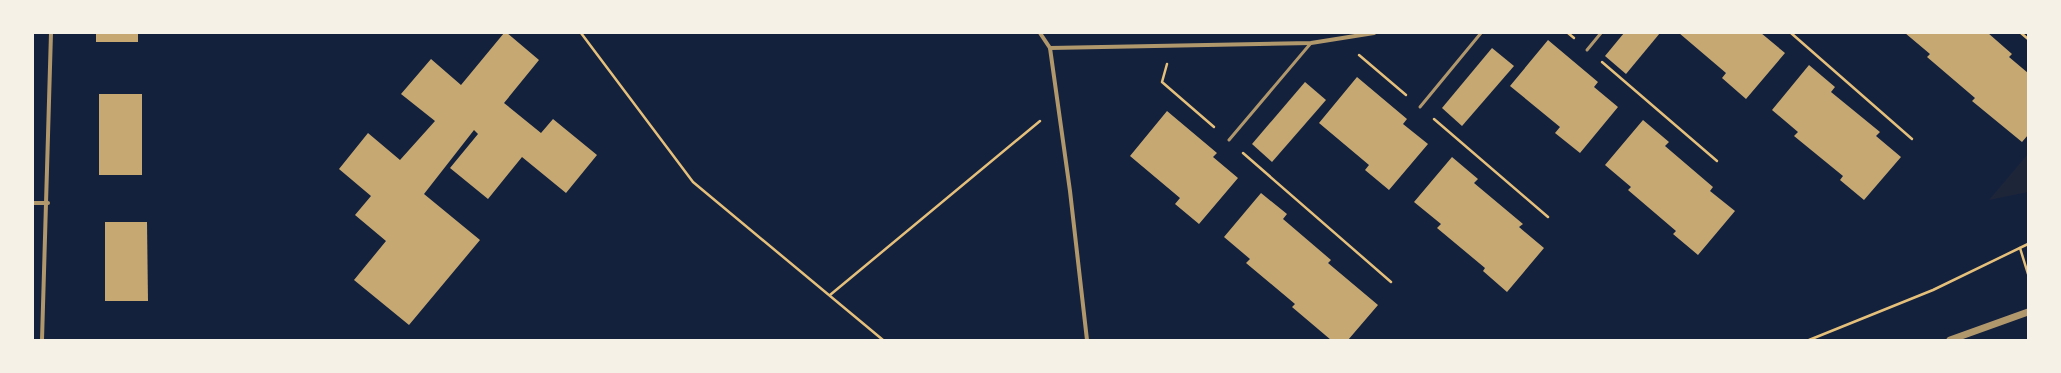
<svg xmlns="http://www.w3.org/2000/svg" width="2061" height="373" viewBox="0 0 2061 373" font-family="Rubik,sans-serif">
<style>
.green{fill:#1d2539}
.building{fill:#c6a872}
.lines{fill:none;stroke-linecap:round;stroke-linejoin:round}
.path{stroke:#e5c07b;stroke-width:2.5}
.service{stroke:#b1986c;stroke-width:3}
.minor{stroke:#b1986c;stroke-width:4}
.tertiary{stroke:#b1986c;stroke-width:7}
</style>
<rect width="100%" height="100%" fill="#14213d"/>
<!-- green -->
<polygon class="green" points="2028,154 2028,192 1989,200"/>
<!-- building -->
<g class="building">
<rect x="96" y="33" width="42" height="9"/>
<polygon points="504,33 507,33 539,60 504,103 541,133 553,119 597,155 566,193 522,157 488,199 450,168 478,134 474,130 424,194 480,240 409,325 354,280 386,241 355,215 371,196 339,169 368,133 400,160 435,121 401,94 431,59 461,85"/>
<polygon points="1624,33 1660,33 1626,74 1605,56"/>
<polygon points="1679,33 1761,33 1785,53 1746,99 1722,78 1726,73"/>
<polygon points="1905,33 1988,33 2012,54 2009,57 2028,73 2028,135 2022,142 1972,101 1975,98 1927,57 1930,54"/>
<polygon points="1548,40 1598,82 1594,87 1618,107 1580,153 1555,133 1560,127 1510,86"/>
<polygon points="1492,48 1514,66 1462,126 1442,108"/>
<polygon points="1809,65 1835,87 1831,92 1880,132 1876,136 1901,157 1864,200 1840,180 1843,176 1794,136 1798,132 1772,110"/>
<polygon points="1357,77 1407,119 1403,124 1428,144 1389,190 1365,170 1369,165 1319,123"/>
<polygon points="1305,82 1326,100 1272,162 1252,144"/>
<rect x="99" y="94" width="43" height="81"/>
<polygon points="1167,111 1217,153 1213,157 1238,178 1199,224 1175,204 1180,198 1130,156"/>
<polygon points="1643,120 1669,142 1665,146 1713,187 1710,191 1735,211 1698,255 1673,234 1676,231 1628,190 1631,187 1605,165"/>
<polygon points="1452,157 1478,179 1474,183 1523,224 1519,227 1544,248 1507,292 1483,271 1485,268 1437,228 1441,224 1414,202"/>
<polygon points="1261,193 1287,214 1283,219 1331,260 1328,263 1378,305 1348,340 1331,340 1292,307 1295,304 1246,263 1250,259 1224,237"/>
<polygon points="105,222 147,222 148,301 105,301"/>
</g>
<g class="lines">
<!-- path -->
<g class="path">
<polyline points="581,33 693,182 883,340"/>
<polyline points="1568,33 1574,38"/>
<polyline points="1791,33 1912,139"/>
<polyline points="2021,33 2028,39"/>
<polyline points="1359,55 1406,95"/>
<polyline points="1602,62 1717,161"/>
<polyline points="1167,64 1162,82 1214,127"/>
<polyline points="1434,119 1548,217"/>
<polyline points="1243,153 1391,282"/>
<polyline points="2020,248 2028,274"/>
<polyline points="830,295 1040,121"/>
<polyline points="1809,340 1933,290 2028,244"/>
</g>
<!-- service -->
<g class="service">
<polyline points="1587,50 1601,33"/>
<polyline points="1420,107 1481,33"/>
<polyline points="1229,140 1311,43"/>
</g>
<!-- minor -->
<g class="minor">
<polyline points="1040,33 1050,48 1070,191 1087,340"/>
<polyline points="1050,48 1311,43 1374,33"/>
<polyline points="33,203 48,203"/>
<polyline points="42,340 51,33"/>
</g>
<!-- tertiary -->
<polyline class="tertiary" points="1950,340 2028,312"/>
</g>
<!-- border -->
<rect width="2061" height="373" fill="none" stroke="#f6f1e7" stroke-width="68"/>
</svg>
